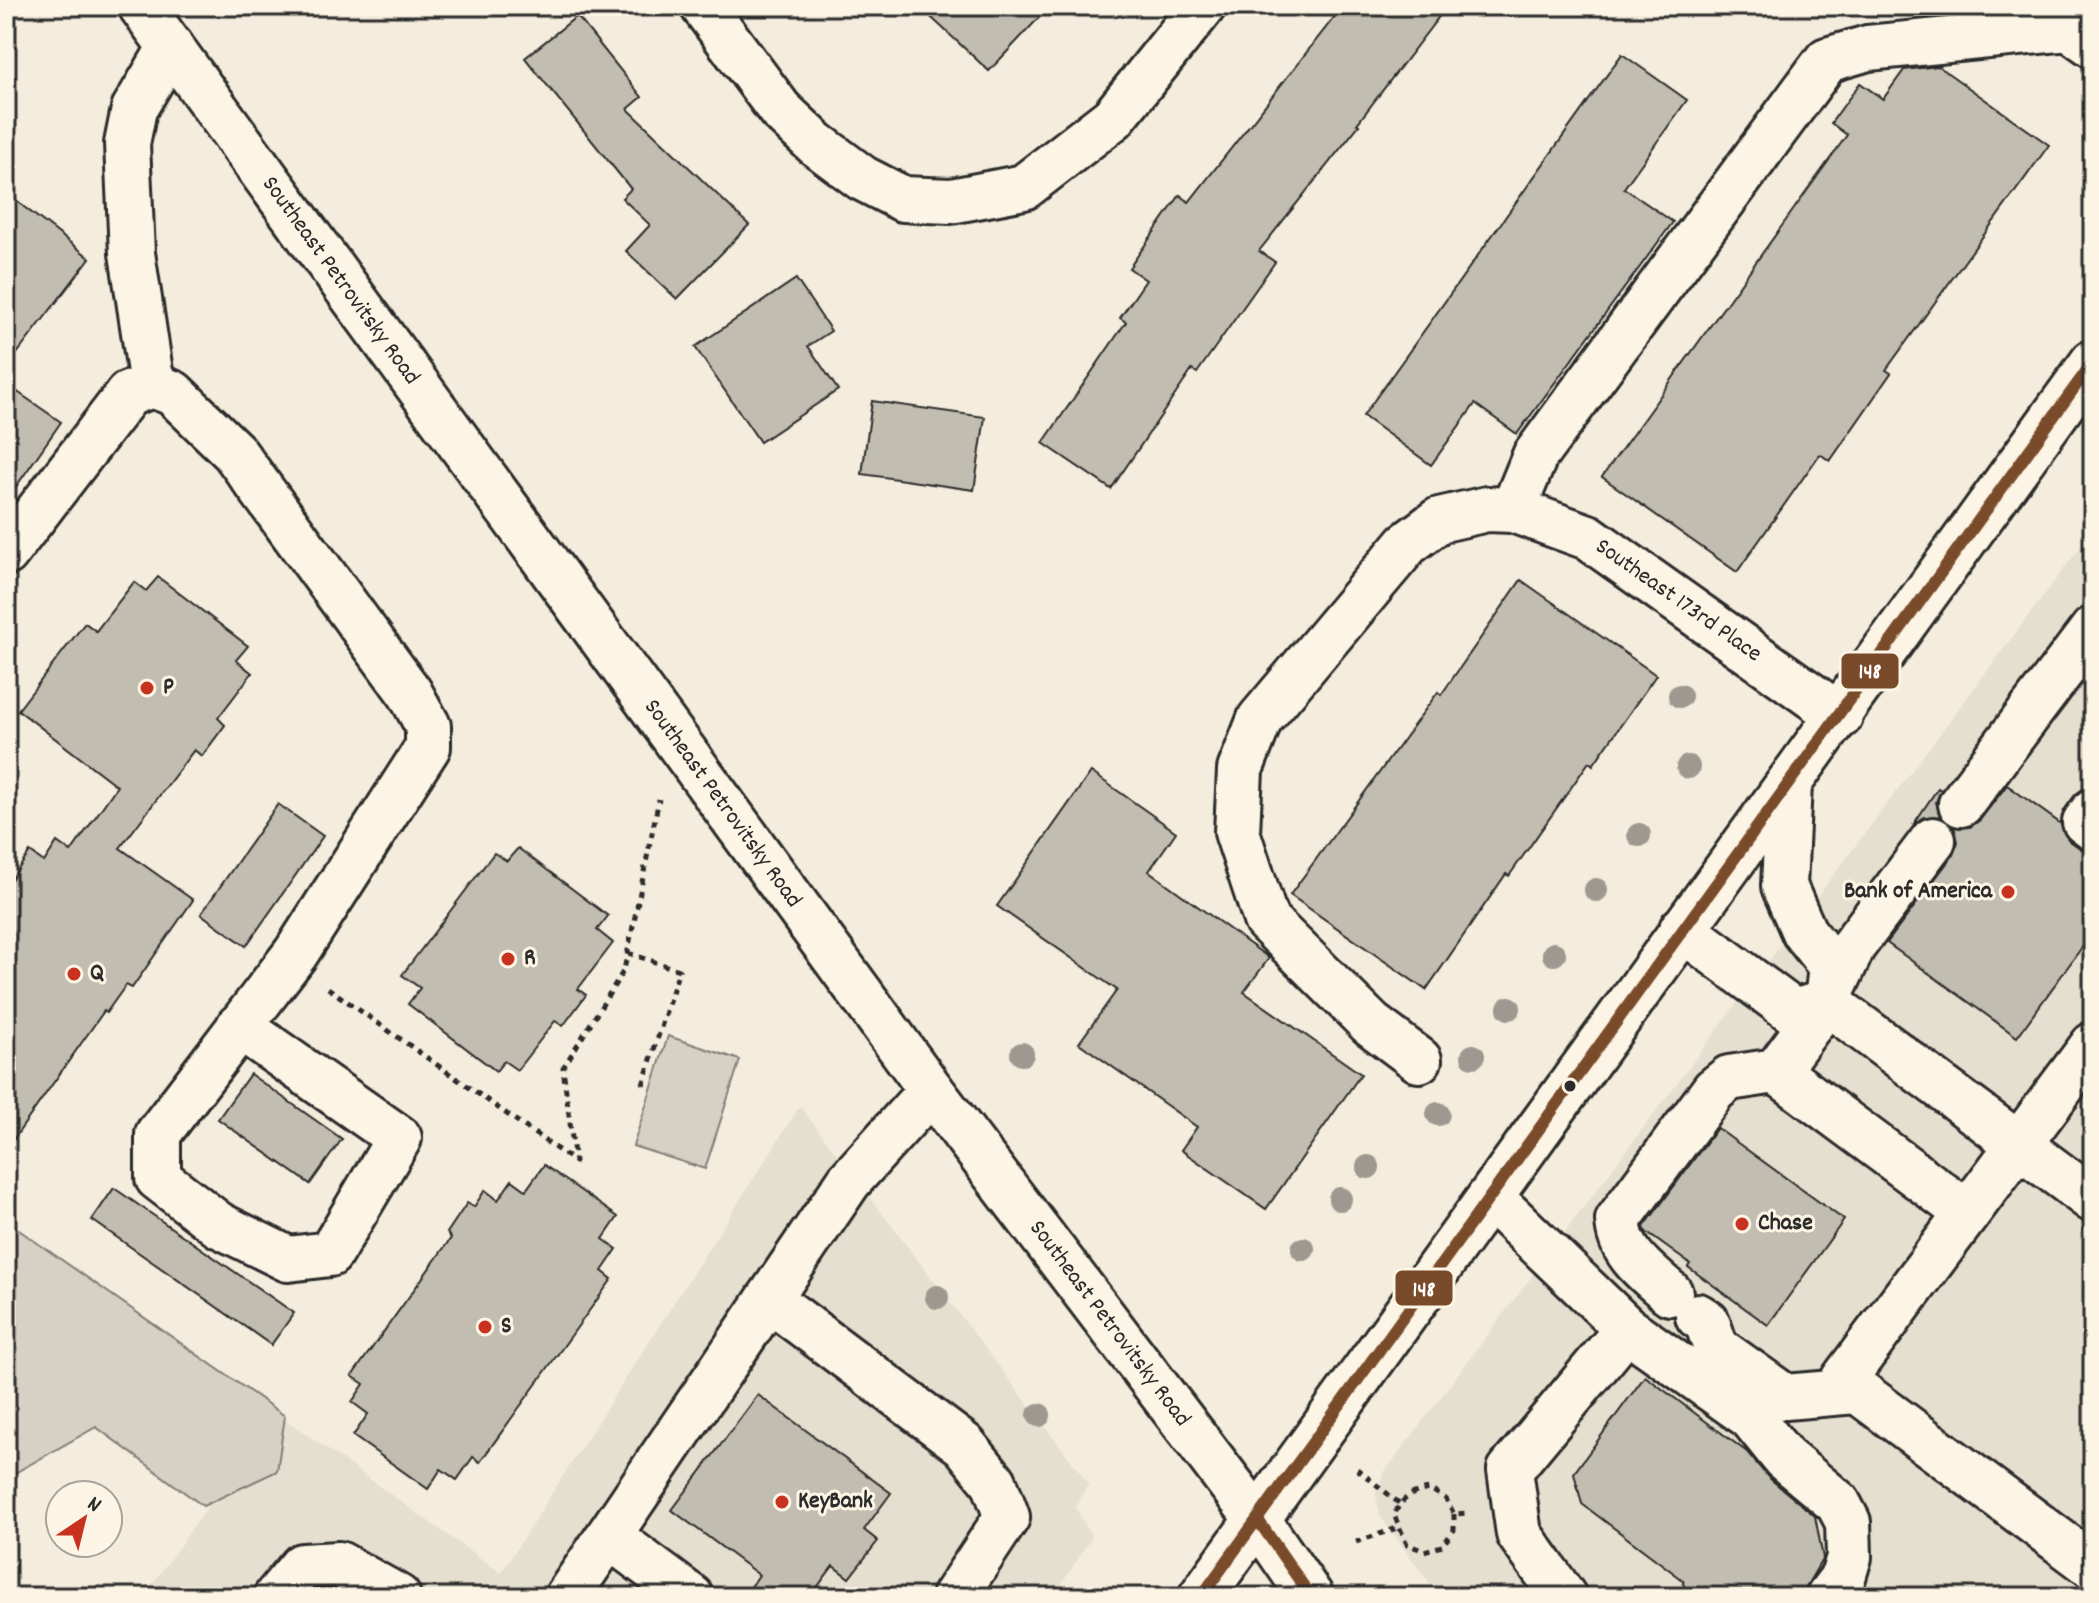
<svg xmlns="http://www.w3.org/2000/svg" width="2099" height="1603" viewBox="0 0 2099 1603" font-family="Dekko,sans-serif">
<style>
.built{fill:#e5dfd0}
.green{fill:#d6d1c4;stroke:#807e78;stroke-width:2}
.building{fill:#c2bdb1;stroke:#2b2b2b;stroke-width:2}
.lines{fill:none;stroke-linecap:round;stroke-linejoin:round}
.minor-casing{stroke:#2b2b2b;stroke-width:50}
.major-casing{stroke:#2b2b2b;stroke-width:50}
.path{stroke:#2b2b2b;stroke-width:5;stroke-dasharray:6 6;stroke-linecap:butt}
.minor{stroke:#fcf5e5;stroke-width:44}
.major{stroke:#fcf5e5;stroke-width:44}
.bus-1-casing{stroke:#fcf5e5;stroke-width:18}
.bus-1{stroke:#7a4b2a;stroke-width:12}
.tree{fill:#9d9990}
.poi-dot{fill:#c8321e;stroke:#fcf5e5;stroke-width:3}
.bus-dot{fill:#2b2b2b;stroke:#fcf5e5;stroke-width:3}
.labels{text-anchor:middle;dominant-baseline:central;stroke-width:6;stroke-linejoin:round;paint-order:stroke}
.street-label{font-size:24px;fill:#2b2b2b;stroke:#fcf5e5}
.poi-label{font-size:24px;font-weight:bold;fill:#2b2b2b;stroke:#fcf5e5;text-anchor:start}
.line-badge{stroke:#fcf5e5;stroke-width:3}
.badge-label{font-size:22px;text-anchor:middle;font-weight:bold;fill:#fff}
</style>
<rect width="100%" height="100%" fill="#f4edde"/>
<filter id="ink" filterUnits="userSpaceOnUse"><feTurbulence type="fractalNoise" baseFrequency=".0125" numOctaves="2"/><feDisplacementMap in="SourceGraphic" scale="16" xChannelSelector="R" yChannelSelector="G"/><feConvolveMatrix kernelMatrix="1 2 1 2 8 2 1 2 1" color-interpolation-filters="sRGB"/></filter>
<g filter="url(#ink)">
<!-- built -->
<g class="built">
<polygon points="2093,530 2093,1597 1440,1597 1380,1516 1376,1494 1383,1474"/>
<polygon points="800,1106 1089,1484 1075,1507 1092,1537 1053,1597 143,1597 275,1412 501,1573"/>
</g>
<!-- green -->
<g class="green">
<polygon points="668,1036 740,1060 705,1169 633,1146"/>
<polygon points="6,1221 285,1416 277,1471 203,1506 96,1427 6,1478"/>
</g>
<!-- building -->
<g class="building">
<polygon points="919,6 1050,6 989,71"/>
<polygon points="1343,6 1447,6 1357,124 1359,125 1259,251 1275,262 1197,373 1192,370 1111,489 1043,443 1126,322 1120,318 1146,280 1129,268 1180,195 1189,202"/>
<polygon points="577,16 642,97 628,109 749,225 677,299 626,251 650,225 622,198 631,189 525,58"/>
<polygon points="1622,54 1687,100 1624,188 1673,222 1517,434 1475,404 1431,465 1363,416"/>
<polygon points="1938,66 2049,145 1886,370 1891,373 1830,461 1820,454 1737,572 1602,477 1847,135 1831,123 1860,83 1883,99 1904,70"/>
<polygon points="6,193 90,258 6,368"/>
<polygon points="796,279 831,331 808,346 838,390 760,442 695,347"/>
<polygon points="6,384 61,422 6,501"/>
<polygon points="872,401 985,417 974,490 862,474"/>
<polygon points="158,577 248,646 236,660 252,673 218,718 225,725 202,756 194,750 120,848 193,900 132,988 126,985 106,1013 104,1011 6,1150 6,887 30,852 44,862 57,842 71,852 117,786 18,710 85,623 96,631 134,582 146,591"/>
<polygon points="1521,580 1656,675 1593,765 1589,762 1509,876 1506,874 1426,990 1290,895 1438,692 1441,695"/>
<polygon points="1091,772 1176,832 1149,871 1269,958 1244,992 1361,1074 1266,1209 1181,1150 1197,1127 1079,1043 1117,990 997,906"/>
<polygon points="2007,785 2061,824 2070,842 2093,852 2093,932 2017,1037 1887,943 1953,855 1958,842 1954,827 1970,827 1980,820"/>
<polygon points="1938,788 1941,790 1936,802 1940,817 1924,817 1913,825"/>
<polygon points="278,804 323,836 246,946 201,914"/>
<polygon points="518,848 608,916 597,930 613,943 578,989 586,995 563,1026 555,1021 517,1070 504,1061 496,1071 408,1004 420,988 402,975 494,853 507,861"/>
<polygon points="250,1074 342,1139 310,1184 218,1119"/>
<polygon points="1717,1128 1844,1220 1768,1325 1688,1267 1690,1264 1646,1232 1644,1227"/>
<polygon points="544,1165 618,1217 603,1239 617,1249 602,1271 612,1279 480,1462 473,1457 457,1480 441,1469 428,1489 353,1436 368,1414 352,1402 364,1384 352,1376 451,1238 447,1233 467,1203 474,1207 485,1190 498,1200 512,1180 526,1190"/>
<polygon points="114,1188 294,1313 271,1345 92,1220"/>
<polygon points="1645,1376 1747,1452 1768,1477 1815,1516 1823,1558 1800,1597 1686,1597 1683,1580 1582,1504 1574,1473"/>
<polygon points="758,1395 891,1493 864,1530 878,1541 849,1578 833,1566 810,1597 744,1597 759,1575 672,1510"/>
</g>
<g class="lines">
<defs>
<g id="minor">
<polyline points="703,6 780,110 815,143 862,178 903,199 951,201 1024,187 1113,118 1203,6"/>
<polyline points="152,385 132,253 127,144 134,109 171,47"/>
<polyline points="1513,510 1535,456 1827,60 1868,48 2069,28 2093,45"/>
<polyline points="6,553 128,394 152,385 173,393 234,452 410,693 428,726 428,747 296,953 158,1134 158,1178 219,1225 288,1259 330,1254 399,1138 239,1026"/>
<polyline points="1789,784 1784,886 1804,932 1831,966 1827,1002"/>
<polyline points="1961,804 2093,629"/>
<polyline points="2093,811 2085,822 2093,828"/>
<polyline points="1682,929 1794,1012 1827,1002"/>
<polyline points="1827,1002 2093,1200"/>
<polyline points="2093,1045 1843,1380 2093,1566"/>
<polyline points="1419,1060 1371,1024 1266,920 1237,832 1240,770 1260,719 1407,544 1439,520 1487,509 1513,510 1588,537 1840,716"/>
<polyline points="1776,1071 1967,1213"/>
<polyline points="1490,1197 1627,1329 1751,1417 1784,1458 1838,1503 1848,1522 1849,1557 1843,1577 1828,1597"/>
<path d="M 1670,1293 C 1646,1272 1619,1253 1618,1220 L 1714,1090 L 1729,1078 L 1776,1071 L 1827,1002 L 1853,946 L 1933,840"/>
<polyline points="769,1299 964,1445 994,1482 1007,1517 954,1597"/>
<polyline points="1698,1316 1707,1322 1716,1348 1785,1397 1856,1391"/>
<polyline points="609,1536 691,1597"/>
<polyline points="276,1597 302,1566 339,1564 398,1597"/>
<polyline points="567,1597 849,1181 931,1090"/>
<polyline points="1564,1597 1519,1534 1510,1470 1627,1329"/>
</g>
<g id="major">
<polyline points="141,6 931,1090 1258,1520 1311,1597"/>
<polyline points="1201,1597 2093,362"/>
</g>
</defs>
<!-- minor casing -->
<use href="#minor" class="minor-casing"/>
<!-- major casing -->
<use href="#major" class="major-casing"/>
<!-- path -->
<g class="path">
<polyline points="628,953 679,970 642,1088"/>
<polyline points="328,988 575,1162 563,1068 624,970 659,799"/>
<polyline points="1357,1469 1399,1503"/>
<path d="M 1454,1514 L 1454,1530 L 1442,1546 L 1424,1551 L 1407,1544 L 1394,1515 C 1402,1498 1411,1492 1430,1489 L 1446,1499 L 1454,1514 L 1467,1513"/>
<polyline points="1356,1542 1397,1528"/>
</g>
<!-- minor -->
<use href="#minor" class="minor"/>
<!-- major -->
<use href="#major" class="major"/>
<defs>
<g id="bus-1">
<polyline points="1258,1520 1311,1597"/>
<polyline points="1201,1597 2093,362"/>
</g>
</defs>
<!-- bus-1 casing -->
<use href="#bus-1" class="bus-1-casing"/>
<!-- bus-1 -->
<use href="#bus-1" class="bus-1"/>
</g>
<!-- trees -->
<g class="tree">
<circle cx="1680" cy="696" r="12"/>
<circle cx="1688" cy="767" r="12"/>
<circle cx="1639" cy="835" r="12"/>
<circle cx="1596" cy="890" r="12"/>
<circle cx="1554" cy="954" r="12"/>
<circle cx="1509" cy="1008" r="12"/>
<circle cx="1022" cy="1054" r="12"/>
<circle cx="1473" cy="1056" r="12"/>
<circle cx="1438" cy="1114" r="12"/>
<circle cx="1368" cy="1167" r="12"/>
<circle cx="1340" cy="1199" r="12"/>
<circle cx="1303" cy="1249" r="12"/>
<circle cx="937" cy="1297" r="12"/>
<circle cx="1039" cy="1415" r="12"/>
</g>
</g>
<!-- markers -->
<g class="poi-dot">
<circle cx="147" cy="688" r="8"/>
<circle cx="2008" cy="892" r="8"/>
<circle cx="508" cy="959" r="8"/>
<circle cx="74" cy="974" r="8"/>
<circle cx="1742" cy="1224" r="8"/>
<circle cx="485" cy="1327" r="8"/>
<circle cx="782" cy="1502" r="8"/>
</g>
<circle class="bus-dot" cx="1570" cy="1086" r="7"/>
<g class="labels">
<!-- street labels -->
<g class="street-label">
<text transform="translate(340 281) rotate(54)">Southeast Petrovitsky Road</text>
<text transform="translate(1678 601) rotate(35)">Southeast 173rd Place</text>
<text transform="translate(722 804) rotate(54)">Southeast Petrovitsky Road</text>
<text transform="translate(1109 1324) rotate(53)">Southeast Petrovitsky Road</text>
</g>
<!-- poi labels -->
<g class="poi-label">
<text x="163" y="688">P</text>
<text x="1992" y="892" text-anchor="end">Bank of America</text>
<text x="524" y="959">R</text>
<text x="90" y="974">Q</text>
<text x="1758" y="1224">Chase</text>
<text x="501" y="1327">S</text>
<text x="798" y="1502">KeyBank</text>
</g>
</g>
<g class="line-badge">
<rect x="1840" y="652" width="60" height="38" rx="8" fill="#7a4b2a"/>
<rect x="1394" y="1269" width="60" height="38" rx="8" fill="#7a4b2a"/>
</g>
<g class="badge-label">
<text x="1870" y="678">148</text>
<text x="1424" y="1296">148</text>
</g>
<!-- margin -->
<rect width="2099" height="1603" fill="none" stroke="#fcf5e5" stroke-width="32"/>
<rect x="16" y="16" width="2067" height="1571" fill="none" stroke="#2b2b2b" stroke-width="3" filter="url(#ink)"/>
<!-- north arrow -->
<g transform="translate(84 1519) rotate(35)"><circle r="38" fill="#fcf5e5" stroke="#a8a49b" stroke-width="2"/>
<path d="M0-6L14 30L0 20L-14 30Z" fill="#c8321e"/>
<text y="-12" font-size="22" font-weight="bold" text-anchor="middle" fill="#2b2b2b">N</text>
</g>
</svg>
